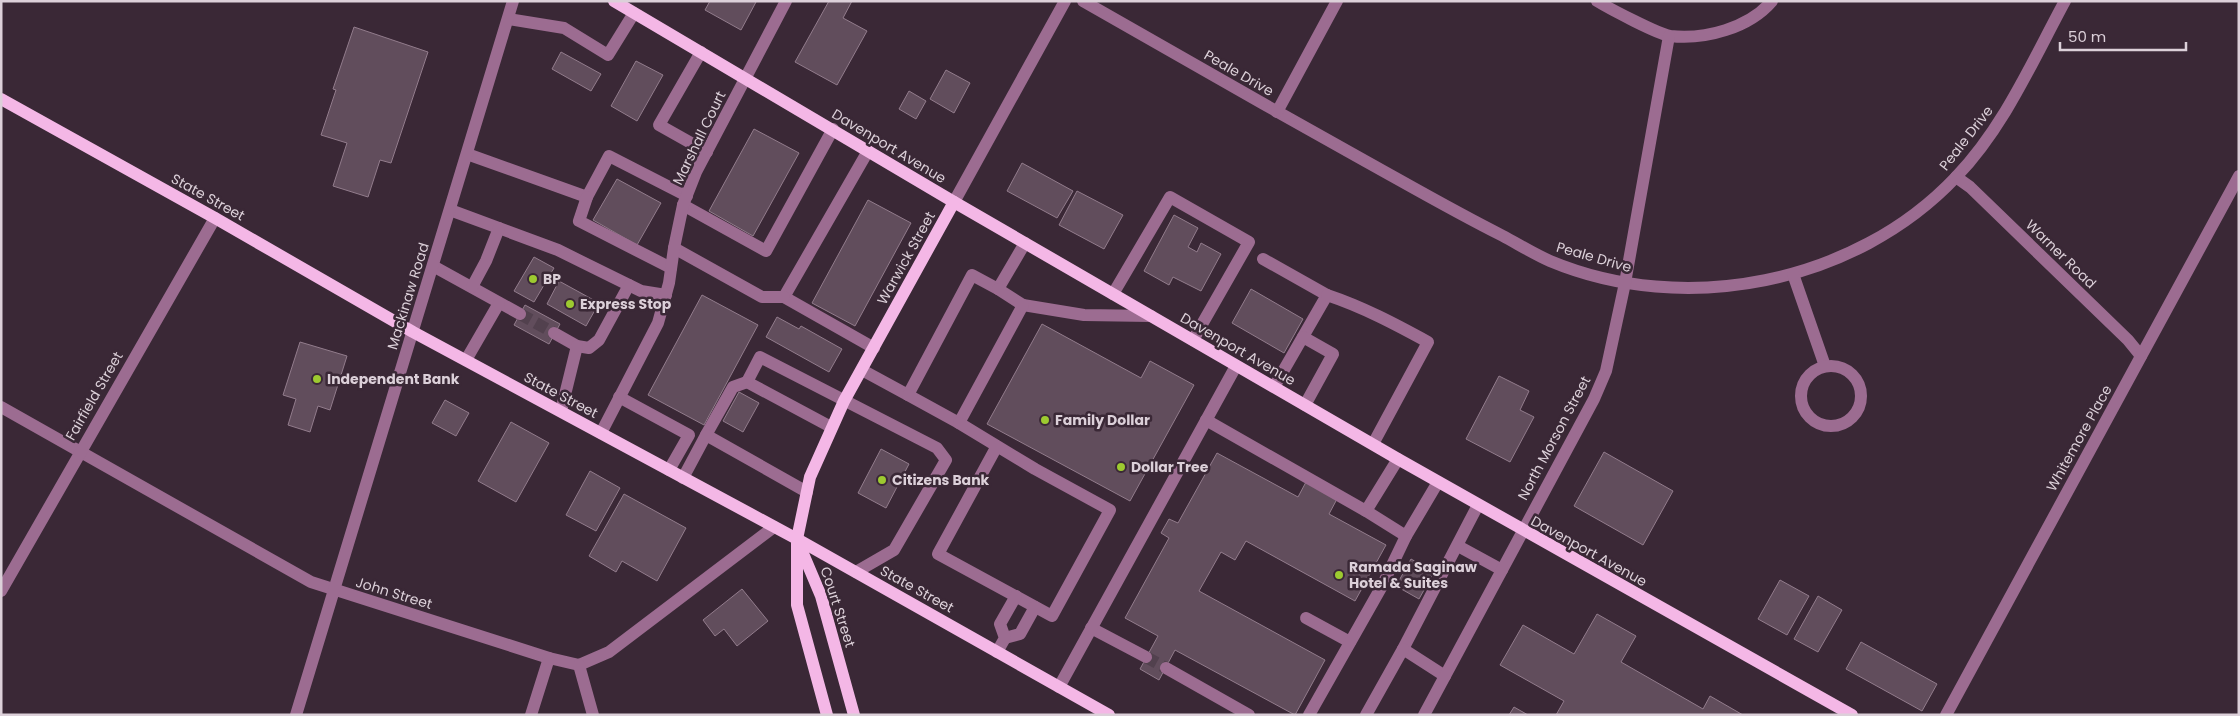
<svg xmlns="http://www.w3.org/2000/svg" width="2240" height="716" viewBox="0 0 2240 716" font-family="Poppins,sans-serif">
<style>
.building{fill:#614d5c;stroke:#927c8c}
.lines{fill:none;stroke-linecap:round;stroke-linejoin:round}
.minor-tunnel{stroke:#52414e;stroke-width:12;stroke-dasharray:12 6;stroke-linecap:butt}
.minor{stroke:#9c6c91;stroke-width:12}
.major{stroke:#f4b7e6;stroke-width:12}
.poi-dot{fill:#9dca30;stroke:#3a2836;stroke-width:2}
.labels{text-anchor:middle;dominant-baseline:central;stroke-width:5;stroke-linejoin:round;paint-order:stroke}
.street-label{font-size:14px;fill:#dcd0d9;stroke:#3a2836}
.poi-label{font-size:14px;font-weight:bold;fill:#dcd0d9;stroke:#3a2836;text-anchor:start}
</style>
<rect width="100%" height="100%" fill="#3a2836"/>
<!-- building -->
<g class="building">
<polygon points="710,1 755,1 756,2 741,30 705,10"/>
<polygon points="829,1 852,1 843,18 867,31 837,85 795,62"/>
<polygon points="354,27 428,52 391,163 380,160 368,197 333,186 347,143 321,135 336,90 333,89"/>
<polygon points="561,52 601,74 591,91 552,69"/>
<polygon points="636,61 663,75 637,121 611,106"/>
<polygon points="946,70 970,83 954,113 930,99"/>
<polygon points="909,91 926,101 916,119 899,109"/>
<polygon points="754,129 799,153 753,236 709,211"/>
<polygon points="1022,163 1073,191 1057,218 1007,191"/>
<polygon points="617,179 661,203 637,245 593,220"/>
<polygon points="1077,191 1123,215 1104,249 1059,225"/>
<polygon points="868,200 911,223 855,326 812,303"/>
<polygon points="1174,215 1198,228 1188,247 1197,252 1201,243 1221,254 1201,291 1173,277 1169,285 1144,271"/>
<polygon points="534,257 554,268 534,302 514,291"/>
<polygon points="559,281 599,303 586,326 547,304"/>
<polygon points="1251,289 1303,319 1284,353 1232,323"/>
<polygon points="702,295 758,325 704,425 648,395"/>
<polygon points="525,305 560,324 549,344 514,325"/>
<polygon points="777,317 799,329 801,326 842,349 829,372 766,337"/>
<polygon points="1042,324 1141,378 1150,361 1194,385 1130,501 987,424"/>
<polygon points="300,342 347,356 330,410 318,406 310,432 288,425 296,399 283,395"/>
<polygon points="1499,376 1529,391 1520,410 1534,417 1510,462 1466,439"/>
<polygon points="739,392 759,403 743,432 723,421"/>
<polygon points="445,400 469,413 456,436 432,423"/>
<polygon points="511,422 549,443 516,502 478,481"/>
<polygon points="881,449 909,464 886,508 858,493"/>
<polygon points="1604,452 1673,491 1643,545 1574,506"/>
<polygon points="1217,453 1298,497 1306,482 1337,499 1329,514 1386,545 1355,601 1246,541 1235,560 1221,552 1199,591 1325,660 1295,715 1175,650 1159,680 1140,669 1158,636 1125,618 1169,538 1161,533 1169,519 1178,523"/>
<polygon points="590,471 620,488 596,531 566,515"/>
<polygon points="624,494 686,528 657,581 622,561 616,572 589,556"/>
<polygon points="1411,559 1434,572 1419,599 1396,586"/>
<polygon points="1780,580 1809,596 1787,635 1758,619"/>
<polygon points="742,589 768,621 737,646 724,629 715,636 703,620"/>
<polygon points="1818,596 1842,610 1818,652 1794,639"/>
<polygon points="1597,614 1636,636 1621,662 1703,709 1710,696 1743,715 1556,715 1564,701 1500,665 1523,625 1574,654"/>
<polygon points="1861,642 1937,684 1922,711 1846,669"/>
<polygon points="1514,707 1528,715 1509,715"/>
</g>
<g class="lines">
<!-- minor-tunnel -->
<g class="minor-tunnel">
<polyline points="520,314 554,333"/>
<polyline points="1146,657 1166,668"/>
</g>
<!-- minor -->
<g class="minor">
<path d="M 1083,1 C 1177,55 1272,109 1367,162 C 1412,187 1457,213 1503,236 C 1518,244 1534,254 1550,261 C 1684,317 1855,284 1956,177 C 2004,127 2032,62 2065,1"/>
<path d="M 1597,1 C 1610,9 1658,34 1670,36 C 1705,40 1749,28 1772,1"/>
<polyline points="508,19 564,28 608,55 634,13"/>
<polyline points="701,52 659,125 707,152"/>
<polyline points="1277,112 1337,1"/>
<polyline points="868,151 784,297 874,348"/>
<polyline points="467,154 587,197 609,156 687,196"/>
<polyline points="1956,177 1970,187 2128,340 2141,356"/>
<polyline points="587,197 579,221 671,268"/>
<polyline points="954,202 1065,1"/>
<polyline points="683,205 766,251 833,129"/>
<polyline points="450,210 558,250 641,291 666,295"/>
<polyline points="674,248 762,297 784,297"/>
<polyline points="1263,259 1327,295 1274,387"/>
<polyline points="433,266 520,314"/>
<polyline points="1793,274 1825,366"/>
<polyline points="472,287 486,261 499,228"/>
<polyline points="1113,294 1170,197 1249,242 1193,340"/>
<path d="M 1327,295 C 1363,307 1395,324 1428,342 L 1373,444"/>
<polyline points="1023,305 1084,315 1151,316"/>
<polyline points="554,333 577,346 589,348 599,340 629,285"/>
<polyline points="1303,337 1333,354 1305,405"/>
<polyline points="466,360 499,303"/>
<circle cx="1831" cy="396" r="30"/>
<polyline points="862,370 908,395 972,275 998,289 1025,243"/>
<polyline points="908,395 959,423 1023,305 998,289"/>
<polyline points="619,397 689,435 669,470"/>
<polyline points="1,407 311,582 549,658 579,665 609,652 774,527"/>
<polyline points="561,411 577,346"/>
<polyline points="1206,420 1366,511 1406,536"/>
<polyline points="959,423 1035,469 1110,510 1052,616 938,554 997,446"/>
<polyline points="831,427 747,382 760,357 937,448 946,460 894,550 856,572"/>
<polyline points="601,433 658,323 669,283 674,248 683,205 696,172 786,1"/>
<polyline points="706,435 733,387 747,382"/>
<polyline points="683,478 706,435 807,492"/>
<polyline points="1366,511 1398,459"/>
<polyline points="1458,546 1502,570"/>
<polyline points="1,591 215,218"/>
<polyline points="1306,618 1350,642"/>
<polyline points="1091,628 1146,657"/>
<polyline points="1005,638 1020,634 1035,607"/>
<polyline points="997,652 1005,638 1000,624 1016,596"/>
<polyline points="579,665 593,715"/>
<polyline points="1166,668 1249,715"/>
<polyline points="1445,676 1403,649 1478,505"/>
<polyline points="1059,687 1236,366"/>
<polyline points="296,715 513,1"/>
<polyline points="531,715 549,658"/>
<polyline points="1309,715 1382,586 1406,536 1438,482"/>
<polyline points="1366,715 1403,649"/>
<polyline points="1424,715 1594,399 1606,371 1625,283 1669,36"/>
<polyline points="1946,715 2239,176"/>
</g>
<!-- major -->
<g class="major">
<polyline points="614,1 954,202 1398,459 1852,715"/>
<polyline points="1,99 215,218 413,332 797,539 1109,715"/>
<polyline points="799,544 821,596 854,715"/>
<polyline points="827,715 797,605 797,539 810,477 844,401 954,202"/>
</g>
</g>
<!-- markers -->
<g class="poi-dot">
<circle cx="533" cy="279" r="5"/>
<circle cx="570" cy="304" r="5"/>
<circle cx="317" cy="379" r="5"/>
<circle cx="1045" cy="420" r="5"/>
<circle cx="1121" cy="467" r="5"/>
<circle cx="882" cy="480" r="5"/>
<circle cx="1339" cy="575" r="5"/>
</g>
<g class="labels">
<!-- street labels -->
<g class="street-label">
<text transform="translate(1239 73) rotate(30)">Peale Drive</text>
<text transform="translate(699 138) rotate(-64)">Marshall Court</text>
<text transform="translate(1966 138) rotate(-52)">Peale Drive</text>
<text transform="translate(889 146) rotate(31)">Davenport Avenue</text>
<text transform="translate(208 197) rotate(29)">State Street</text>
<text transform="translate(2061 254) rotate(44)">Warner Road</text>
<text transform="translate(1594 257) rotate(16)">Peale Drive</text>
<text transform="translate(906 258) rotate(-61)">Warwick Street</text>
<text transform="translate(408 296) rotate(-73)">Mackinaw Road</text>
<text transform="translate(1238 349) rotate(30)">Davenport Avenue</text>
<text transform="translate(561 395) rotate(28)">State Street</text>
<text transform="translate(94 396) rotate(-60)">Fairfield Street</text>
<text transform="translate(1554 438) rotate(-62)">North Morson Street</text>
<text transform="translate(2079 438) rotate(-61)">Whitemore Place</text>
<text transform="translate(1589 551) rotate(29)">Davenport Avenue</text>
<text transform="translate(917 589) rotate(29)">State Street</text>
<text transform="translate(394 593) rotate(17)">John Street</text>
<text transform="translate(838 607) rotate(72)">Court Street</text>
</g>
<!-- poi labels -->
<g class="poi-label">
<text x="543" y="279">BP</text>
<text x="580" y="304">Express Stop</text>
<text x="327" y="379">Independent Bank</text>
<text x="1055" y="420">Family Dollar</text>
<text x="1131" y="467">Dollar Tree</text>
<text x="892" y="480">Citizens Bank</text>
<text x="1349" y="567">Ramada Saginaw<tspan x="1349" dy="16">Hotel &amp; Suites</tspan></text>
</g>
</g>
<!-- border -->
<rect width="2240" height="716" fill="none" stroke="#dcd0d9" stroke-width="5"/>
<!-- scale -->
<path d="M2060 42v8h126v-8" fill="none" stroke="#dcd0d9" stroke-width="2.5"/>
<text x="2068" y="42" font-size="15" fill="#dcd0d9" stroke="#3a2836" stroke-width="4" paint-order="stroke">50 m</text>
</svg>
